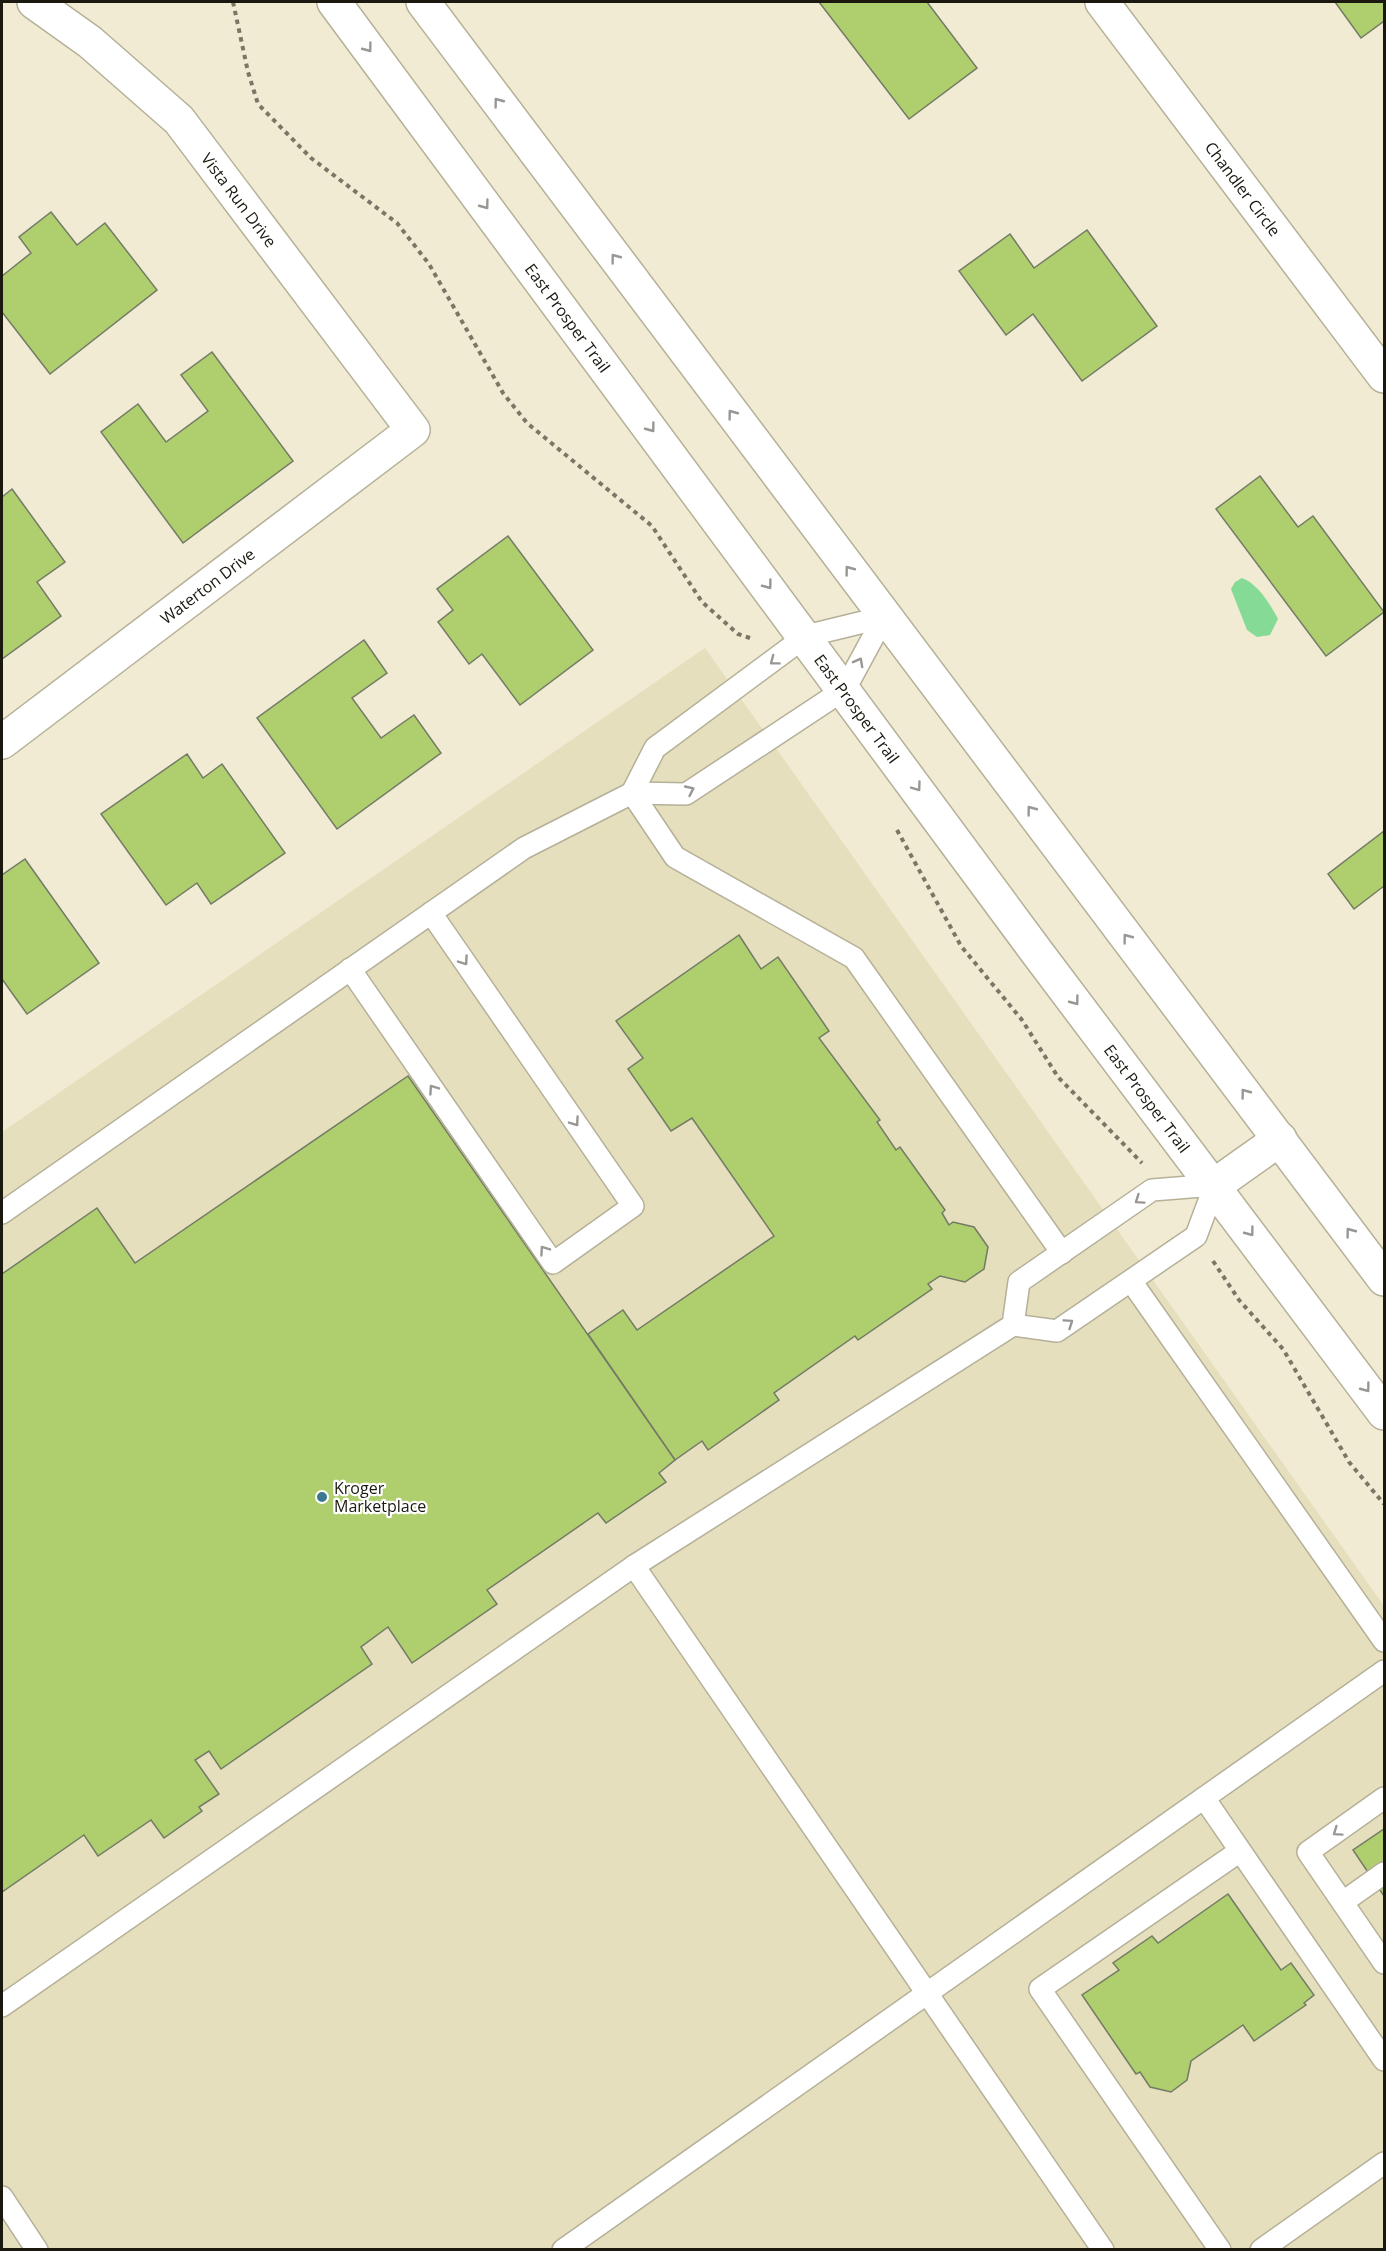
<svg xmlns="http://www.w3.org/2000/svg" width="1386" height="2251" viewBox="0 0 1386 2251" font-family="'Open Sans',sans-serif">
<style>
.built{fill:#e5dfbe}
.water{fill:#85db96}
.building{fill:#afce6d;stroke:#737b66;stroke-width:1.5}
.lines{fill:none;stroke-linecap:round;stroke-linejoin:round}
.lane-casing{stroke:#b5b098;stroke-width:24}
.street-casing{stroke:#b5b098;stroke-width:36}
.secondary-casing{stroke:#b5b098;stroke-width:36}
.path{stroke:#7a7767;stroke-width:4;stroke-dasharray:4.5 4.5;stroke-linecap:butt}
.lane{stroke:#fff;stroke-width:21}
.street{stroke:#fff;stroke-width:33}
.secondary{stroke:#fff;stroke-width:33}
.oneway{stroke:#989793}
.poi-dot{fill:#3c788f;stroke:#fff;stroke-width:2}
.labels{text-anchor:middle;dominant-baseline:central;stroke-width:4.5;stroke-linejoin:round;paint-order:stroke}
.street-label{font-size:16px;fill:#1a180f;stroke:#fff}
.poi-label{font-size:16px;fill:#1a180f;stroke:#fff;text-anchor:start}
</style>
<rect width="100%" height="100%" fill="#f0ebd2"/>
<!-- built -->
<polygon class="built" points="705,648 1384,1606 1384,2249 2,2249 2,1132"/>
<!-- water -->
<path class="water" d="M 1242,578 C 1257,583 1271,605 1278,619 L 1270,635 L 1257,637 L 1247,630 L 1231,589 L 1235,582 Z"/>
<!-- building -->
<g class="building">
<polygon points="819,2 927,2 977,68 909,119"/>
<polygon points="1335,2 1384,2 1384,21 1361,38"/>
<polygon points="51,212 77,245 105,223 157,290 50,374 2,312 2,276 31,253 19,237"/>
<polygon points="1087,230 1157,326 1082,381 1033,314 1006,335 959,271 1010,234 1034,268"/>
<polygon points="212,352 293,461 183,543 101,432 138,404 166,442 208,411 181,375"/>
<polygon points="1260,476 1298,527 1313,516 1384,612 1326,656 1216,509"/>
<polygon points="12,489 65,562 37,582 61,616 2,659 2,497"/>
<polygon points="508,536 593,650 520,705 482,654 469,664 438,622 453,610 437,589"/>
<polygon points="364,640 387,673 352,698 381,738 414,715 441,753 337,829 257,718"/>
<polygon points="187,754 203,778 222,764 285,853 211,904 197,883 166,905 101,814"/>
<polygon points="1384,831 1384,886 1354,909 1328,874"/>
<polygon points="25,859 99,963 27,1014 2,979 2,875"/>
<polygon points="739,935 761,969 778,957 829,1031 819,1038 880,1120 877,1122 896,1150 900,1147 945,1210 942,1213 949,1225 953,1222 974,1227 988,1247 984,1269 965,1282 940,1276 928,1284 932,1289 858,1340 855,1336 774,1393 779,1400 708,1450 702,1441 675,1460 588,1334 623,1310 637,1330 774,1236 692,1118 671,1131 628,1069 643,1058 616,1021"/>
<polygon points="408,1076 675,1460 659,1473 666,1482 606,1523 598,1513 487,1590 497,1604 412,1663 388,1627 361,1647 372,1664 221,1769 209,1751 195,1760 219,1794 199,1807 202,1811 164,1838 151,1820 98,1856 84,1835 2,1892 2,1274 97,1208 135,1263"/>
<polygon points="1384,1829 1384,1896 1353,1850"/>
<polygon points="1228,1894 1281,1970 1291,1963 1314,1995 1304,2003 1306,2005 1254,2041 1243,2025 1191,2061 1187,2080 1171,2092 1150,2087 1140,2072 1136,2074 1082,1995 1119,1970 1113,1963 1152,1936 1158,1943"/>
</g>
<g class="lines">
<defs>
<g id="lane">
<polyline points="632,793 675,857 854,958 1062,1253"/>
<polyline points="632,793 655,748 806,636 884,617"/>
<polyline points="350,969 553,1263 633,1206 431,913"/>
<polyline points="2,1213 524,848 632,793 686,794 845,689 884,617"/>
<polyline points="1131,1281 1384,1641"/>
<polyline points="634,1566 1103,2250"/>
<polyline points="1204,1798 1384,2060"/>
<polyline points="1384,1798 1308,1852 1384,1963"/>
<polyline points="1343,1902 1384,1873"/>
<polyline points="2,2006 634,1566 1013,1325 1057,1331 1196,1236 1215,1185 1152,1190 1019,1282 1013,1325"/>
<polyline points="2,2197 37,2250"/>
<polyline points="563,2250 1384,1671"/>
<polyline points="1220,2250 1040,1989 1240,1851"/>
<polyline points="1261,2250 1384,2163"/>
</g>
<g id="street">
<path id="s1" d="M 1102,2 L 1384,376"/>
<path id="s2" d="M 2,742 L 413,430 L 179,120 L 90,42 L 34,2"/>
</g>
<g id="secondary">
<path id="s3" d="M 334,2 L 1039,955 L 1384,1413"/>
<polyline points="423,2 1384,1279"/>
<polyline points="1215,1185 1280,1139"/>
</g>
</defs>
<!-- lane casing -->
<use href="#lane" class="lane-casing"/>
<!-- street casing -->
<use href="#street" class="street-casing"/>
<!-- secondary casing -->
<use href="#secondary" class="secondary-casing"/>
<!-- path -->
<g class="path">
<polyline points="233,2 248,72 258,104 311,158 397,223 429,264 503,393 527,423 652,526 702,602 738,634 750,638"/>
<polyline points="897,830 961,946 1022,1020 1058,1077 1142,1163"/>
<polyline points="1213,1261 1239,1300 1283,1349 1349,1462 1384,1504"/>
</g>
<!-- lane -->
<use href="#lane" class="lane"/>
<!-- street -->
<use href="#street" class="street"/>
<!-- secondary -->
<use href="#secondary" class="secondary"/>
</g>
<!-- one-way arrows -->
<defs><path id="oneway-chevron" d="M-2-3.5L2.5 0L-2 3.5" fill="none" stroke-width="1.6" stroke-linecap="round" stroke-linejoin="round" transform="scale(1.5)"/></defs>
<g class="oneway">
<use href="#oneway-chevron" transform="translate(368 48) rotate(53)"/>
<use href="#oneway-chevron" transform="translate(498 102) rotate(-127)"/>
<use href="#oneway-chevron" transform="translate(485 205) rotate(53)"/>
<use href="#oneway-chevron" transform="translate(615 258) rotate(-127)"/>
<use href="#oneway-chevron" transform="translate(732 414) rotate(-127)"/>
<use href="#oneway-chevron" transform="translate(651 428) rotate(53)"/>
<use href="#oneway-chevron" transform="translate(849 570) rotate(-127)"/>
<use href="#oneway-chevron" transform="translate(768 585) rotate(53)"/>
<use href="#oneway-chevron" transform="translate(774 661) rotate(143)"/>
<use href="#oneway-chevron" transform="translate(859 662) rotate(-62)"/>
<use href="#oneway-chevron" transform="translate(917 787) rotate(54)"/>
<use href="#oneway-chevron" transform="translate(690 790) rotate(-25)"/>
<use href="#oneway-chevron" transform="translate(1031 810) rotate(-127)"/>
<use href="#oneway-chevron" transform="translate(1127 938) rotate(-127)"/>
<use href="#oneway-chevron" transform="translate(464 961) rotate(55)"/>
<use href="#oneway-chevron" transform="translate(1075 1001) rotate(53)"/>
<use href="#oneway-chevron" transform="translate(433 1089) rotate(-125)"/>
<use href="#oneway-chevron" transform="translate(1245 1093) rotate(-127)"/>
<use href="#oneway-chevron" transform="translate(575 1122) rotate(55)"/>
<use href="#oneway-chevron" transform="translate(1139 1200) rotate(145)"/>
<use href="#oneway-chevron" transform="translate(1250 1232) rotate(53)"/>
<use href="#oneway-chevron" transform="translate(1350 1232) rotate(-127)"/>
<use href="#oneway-chevron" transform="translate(544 1250) rotate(-125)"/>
<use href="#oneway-chevron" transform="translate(1069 1323) rotate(-34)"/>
<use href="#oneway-chevron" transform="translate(1366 1388) rotate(53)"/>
<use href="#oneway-chevron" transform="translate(1337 1832) rotate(145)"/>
</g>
<!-- markers -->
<circle class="poi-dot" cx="322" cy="1497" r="6"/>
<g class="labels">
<!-- street labels -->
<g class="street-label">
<text stroke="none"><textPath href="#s1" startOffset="234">Chandler Circle</textPath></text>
<text transform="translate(239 200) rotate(53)">Vista Run Drive</text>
<text stroke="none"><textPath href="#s3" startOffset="393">East Prosper Trail</textPath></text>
<text stroke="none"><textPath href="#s2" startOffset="258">Waterton Drive</textPath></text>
<text stroke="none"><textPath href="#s3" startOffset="879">East Prosper Trail</textPath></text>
<text stroke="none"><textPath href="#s3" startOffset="1365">East Prosper Trail</textPath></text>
</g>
<!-- poi labels -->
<g class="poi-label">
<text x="334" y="1488">Kroger<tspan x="334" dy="18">Marketplace</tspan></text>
</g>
</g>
<!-- border -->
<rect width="1386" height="2251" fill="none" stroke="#1a180f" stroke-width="6"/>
</svg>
